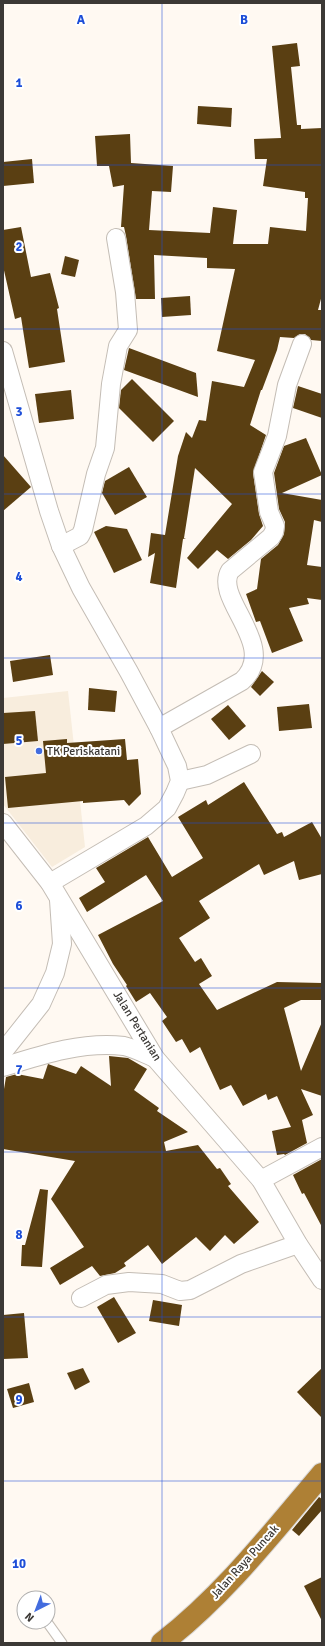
<svg xmlns="http://www.w3.org/2000/svg" width="325" height="1646" viewBox="0 0 325 1646" font-family="Signika,sans-serif">
<style>
.built{fill:#f8eddd}
.building{fill:#5a3f12}
.lines{fill:none;stroke-linecap:round;stroke-linejoin:round}
.lane-casing{stroke:#c4bdb5;stroke-width:11}
.street-casing{stroke:#c4bdb5;stroke-width:20}
.highway-casing{stroke:#d8d7d7;stroke-width:24}
.lane{stroke:#fff;stroke-width:9}
.street{stroke:#fff;stroke-width:18}
.highway{stroke:#ae8035;stroke-width:22}
.grid{fill:none;stroke:#1d4ed8;stroke-width:1;stroke-opacity:0.55}
.poi-dot{fill:#436cde;stroke:#fff;stroke-width:1.5}
.labels{text-anchor:middle;dominant-baseline:central;stroke-width:4;stroke-linejoin:round;paint-order:stroke}
.poi-label{font-size:12px;fill:#3c3936;stroke:#fff;text-anchor:start}
.street-label{font-size:12px;fill:#3c3936;stroke:#fff}
.grid-label{font-size:13px;text-anchor:middle;font-weight:bold;fill:#1d4ed8;stroke:#fff;stroke-width:4;stroke-linejoin:round;paint-order:stroke}
</style>
<rect width="100%" height="100%" fill="#fff9f2"/>
<!-- built -->
<polygon class="built" points="68,691 85,847 52,867 3,804 3,698"/>
<!-- building -->
<g class="building">
<polygon points="297,43 300,66 291,67 297,125 301,125 301,129 322,128 322,295 318,310 322,310 322,341 311,340 305,334 300,334 294,338 280,337 277,350 262,390 261,390 250,425 266,435 253,473 259,514 263,526 251,540 228,559 217,550 198,569 187,558 232,504 195,468 184,538 186,538 183,539 176,588 150,583 155,553 148,557 151,533 165,535 178,456 186,432 192,438 199,420 206,421 212,381 244,387 255,360 217,351 235,269 207,268 207,258 154,255 155,299 136,299 126,236 124,227 121,227 124,185 113,187 109,166 97,166 95,136 130,134 131,163 173,166 171,192 152,191 149,230 210,233 213,207 237,210 233,244 268,244 270,227 306,231 308,198 305,198 305,192 263,186 267,159 255,159 254,139 281,138 272,46"/>
<polygon points="198,106 232,108 231,127 197,124"/>
<polygon points="32,159 34,183 3,186 3,162"/>
<polygon points="21,227 31,277 50,273 59,308 57,309 65,362 29,368 21,317 15,319 3,266 3,230"/>
<polygon points="65,256 79,260 75,277 61,274"/>
<polygon points="190,296 191,315 162,317 161,298"/>
<polygon points="129,348 196,373 198,397 124,370"/>
<polygon points="132,379 174,421 153,442 119,408 121,390"/>
<polygon points="298,386 322,394 322,418 293,408"/>
<polygon points="71,390 74,419 39,423 35,394"/>
<polygon points="306,438 322,475 282,493 322,500 322,522 314,520 307,565 322,567 322,600 307,598 309,604 289,608 303,641 272,653 260,621 256,622 246,594 257,589 261,559 278,545 284,534 285,522 279,509 274,473 284,446"/>
<polygon points="3,455 31,487 3,511"/>
<polygon points="129,467 147,497 115,515 102,493 105,481"/>
<polygon points="106,526 127,529 142,560 114,573 94,532"/>
<polygon points="50,655 53,675 13,682 10,661"/>
<polygon points="262,671 274,682 260,696 251,687"/>
<polygon points="89,688 117,691 115,712 88,710"/>
<polygon points="309,704 312,728 279,731 277,707"/>
<polygon points="228,705 246,726 229,740 211,719"/>
<polygon points="35,711 38,741 3,744 3,713"/>
<polygon points="67,739 67,743 125,739 127,760 138,759 141,794 129,806 124,800 83,803 83,801 8,808 5,777 46,773 43,741"/>
<polygon points="244,782 277,834 282,832 284,837 312,822 322,839 322,874 299,880 294,861 264,875 259,864 199,901 210,918 179,938 195,962 201,958 212,976 199,984 217,1010 277,982 322,983 322,1000 301,1000 284,1008 301,1071 322,1022 322,1096 301,1089 313,1115 302,1120 307,1143 285,1155 284,1154 277,1155 272,1131 291,1127 277,1096 268,1100 266,1094 243,1106 231,1085 220,1090 200,1047 190,1053 182,1039 176,1042 162,1021 167,1017 150,993 136,1002 126,986 127,985 113,964 98,935 163,901 146,875 87,912 79,898 105,882 96,868 148,837 172,877 203,858 178,817 206,800 208,805"/>
<polygon points="109,1056 128,1058 147,1069 134,1090 159,1108 157,1111 188,1132 164,1142 166,1151 198,1145 217,1169 220,1168 231,1184 228,1186 259,1222 234,1244 225,1235 210,1251 196,1237 162,1264 148,1245 124,1263 126,1266 115,1273 100,1276 92,1266 60,1285 50,1268 84,1247 51,1199 75,1161 3,1149 3,1095 6,1077 17,1074 43,1079 48,1064 76,1074 81,1066 111,1086"/>
<polygon points="322,1159 322,1227 304,1193 302,1194 293,1175"/>
<polygon points="40,1189 48,1190 42,1267 21,1266 22,1245 25,1245"/>
<polygon points="114,1297 136,1333 118,1343 97,1307"/>
<polygon points="153,1300 182,1305 179,1326 149,1321"/>
<polygon points="24,1313 28,1358 3,1359 3,1315"/>
<polygon points="83,1368 90,1382 75,1390 67,1373"/>
<polygon points="322,1368 322,1418 297,1392"/>
<polygon points="29,1383 34,1402 13,1408 7,1389"/>
<polygon points="319,1497 322,1499 322,1510 299,1536 292,1530"/>
<polygon points="322,1577 322,1621 304,1586"/>
</g>
<g class="lines">
<defs>
<polyline id="lane" points="47,1622 62,1643"/>
<g id="street">
<polyline points="3,351 49,511 61,546 81,588 129,672 159,728 177,766 180,781 175,793 167,808 146,826 50,883"/>
<polyline points="61,546 80,536 83,530 96,474 105,448 111,384 118,346 128,330 125,292 116,238"/>
<path d="M 159,728 L 242,681 C 280,646 213,599 230,571 L 271,537 L 274,532 L 275,526 L 269,512 L 263,472 L 277,436 L 287,385 L 302,344"/>
<polyline points="180,781 207,775 251,754"/>
<polyline points="3,823 50,883 155,1058 261,1180 298,1244 322,1280"/>
<polyline points="3,1052 41,1004 55,973 62,944 59,900"/>
<path d="M 3,1067 C 41,1055 83,1041 124,1046 C 134,1048 145,1054 155,1058"/>
<polyline points="261,1180 322,1147"/>
<polyline points="81,1298 106,1285 129,1282 162,1284 180,1291 190,1290 241,1264 298,1244"/>
</g>
<path id="highway" d="M 162,1643 C 224,1595 272,1533 322,1474"/>
</defs>
<!-- lane casing -->
<use href="#lane" class="lane-casing"/>
<!-- street casing -->
<use href="#street" class="street-casing"/>
<!-- highway casing -->
<use href="#highway" class="highway-casing"/>
<!-- lane -->
<use href="#lane" class="lane"/>
<!-- street -->
<use href="#street" class="street"/>
<!-- highway -->
<use href="#highway" class="highway"/>
</g>
<!-- grid -->
<path class="grid" d="M 162,3 L 162,1643M 3,165 L 322,165M 3,329 L 322,329M 3,494 L 322,494M 3,658 L 322,658M 3,823 L 322,823M 3,988 L 322,988M 3,1152 L 322,1152M 3,1317 L 322,1317M 3,1481 L 322,1481"/>
<!-- markers -->
<circle class="poi-dot" cx="39" cy="751" r="4"/>
<g class="labels">
<!-- poi labels -->
<g class="poi-label">
<text x="47" y="751">TK Periskatani</text>
</g>
<!-- street labels -->
<g class="street-label">
<text transform="translate(137 1026) rotate(58)">Jalan Pertanian</text>
<text transform="translate(245 1562) rotate(-48)">Jalan Raya Puncak</text>
</g>
</g>
<g class="grid-label">
<text x="81" y="24">A</text>
<text x="244" y="24">B</text>
<text x="19" y="87">1</text>
<text x="19" y="251">2</text>
<text x="19" y="416">3</text>
<text x="19" y="581">4</text>
<text x="19" y="745">5</text>
<text x="19" y="910">6</text>
<text x="19" y="1074">7</text>
<text x="19" y="1239">8</text>
<text x="19" y="1404">9</text>
<text x="19" y="1568">10</text>
</g>
<!-- border -->
<rect width="325" height="1646" fill="none" stroke="#3c3936" stroke-width="8"/>
<!-- north arrow -->
<g transform="translate(36 1610) rotate(222)"><circle r="19" fill="#ffffff" stroke="#b1b0af"/>
<path d="M0-3L7 15L0 10L-7 15Z" fill="#436cde"/>
<text y="-6" font-size="11" font-weight="bold" text-anchor="middle" fill="#3c3936">N</text>
</g>
</svg>
